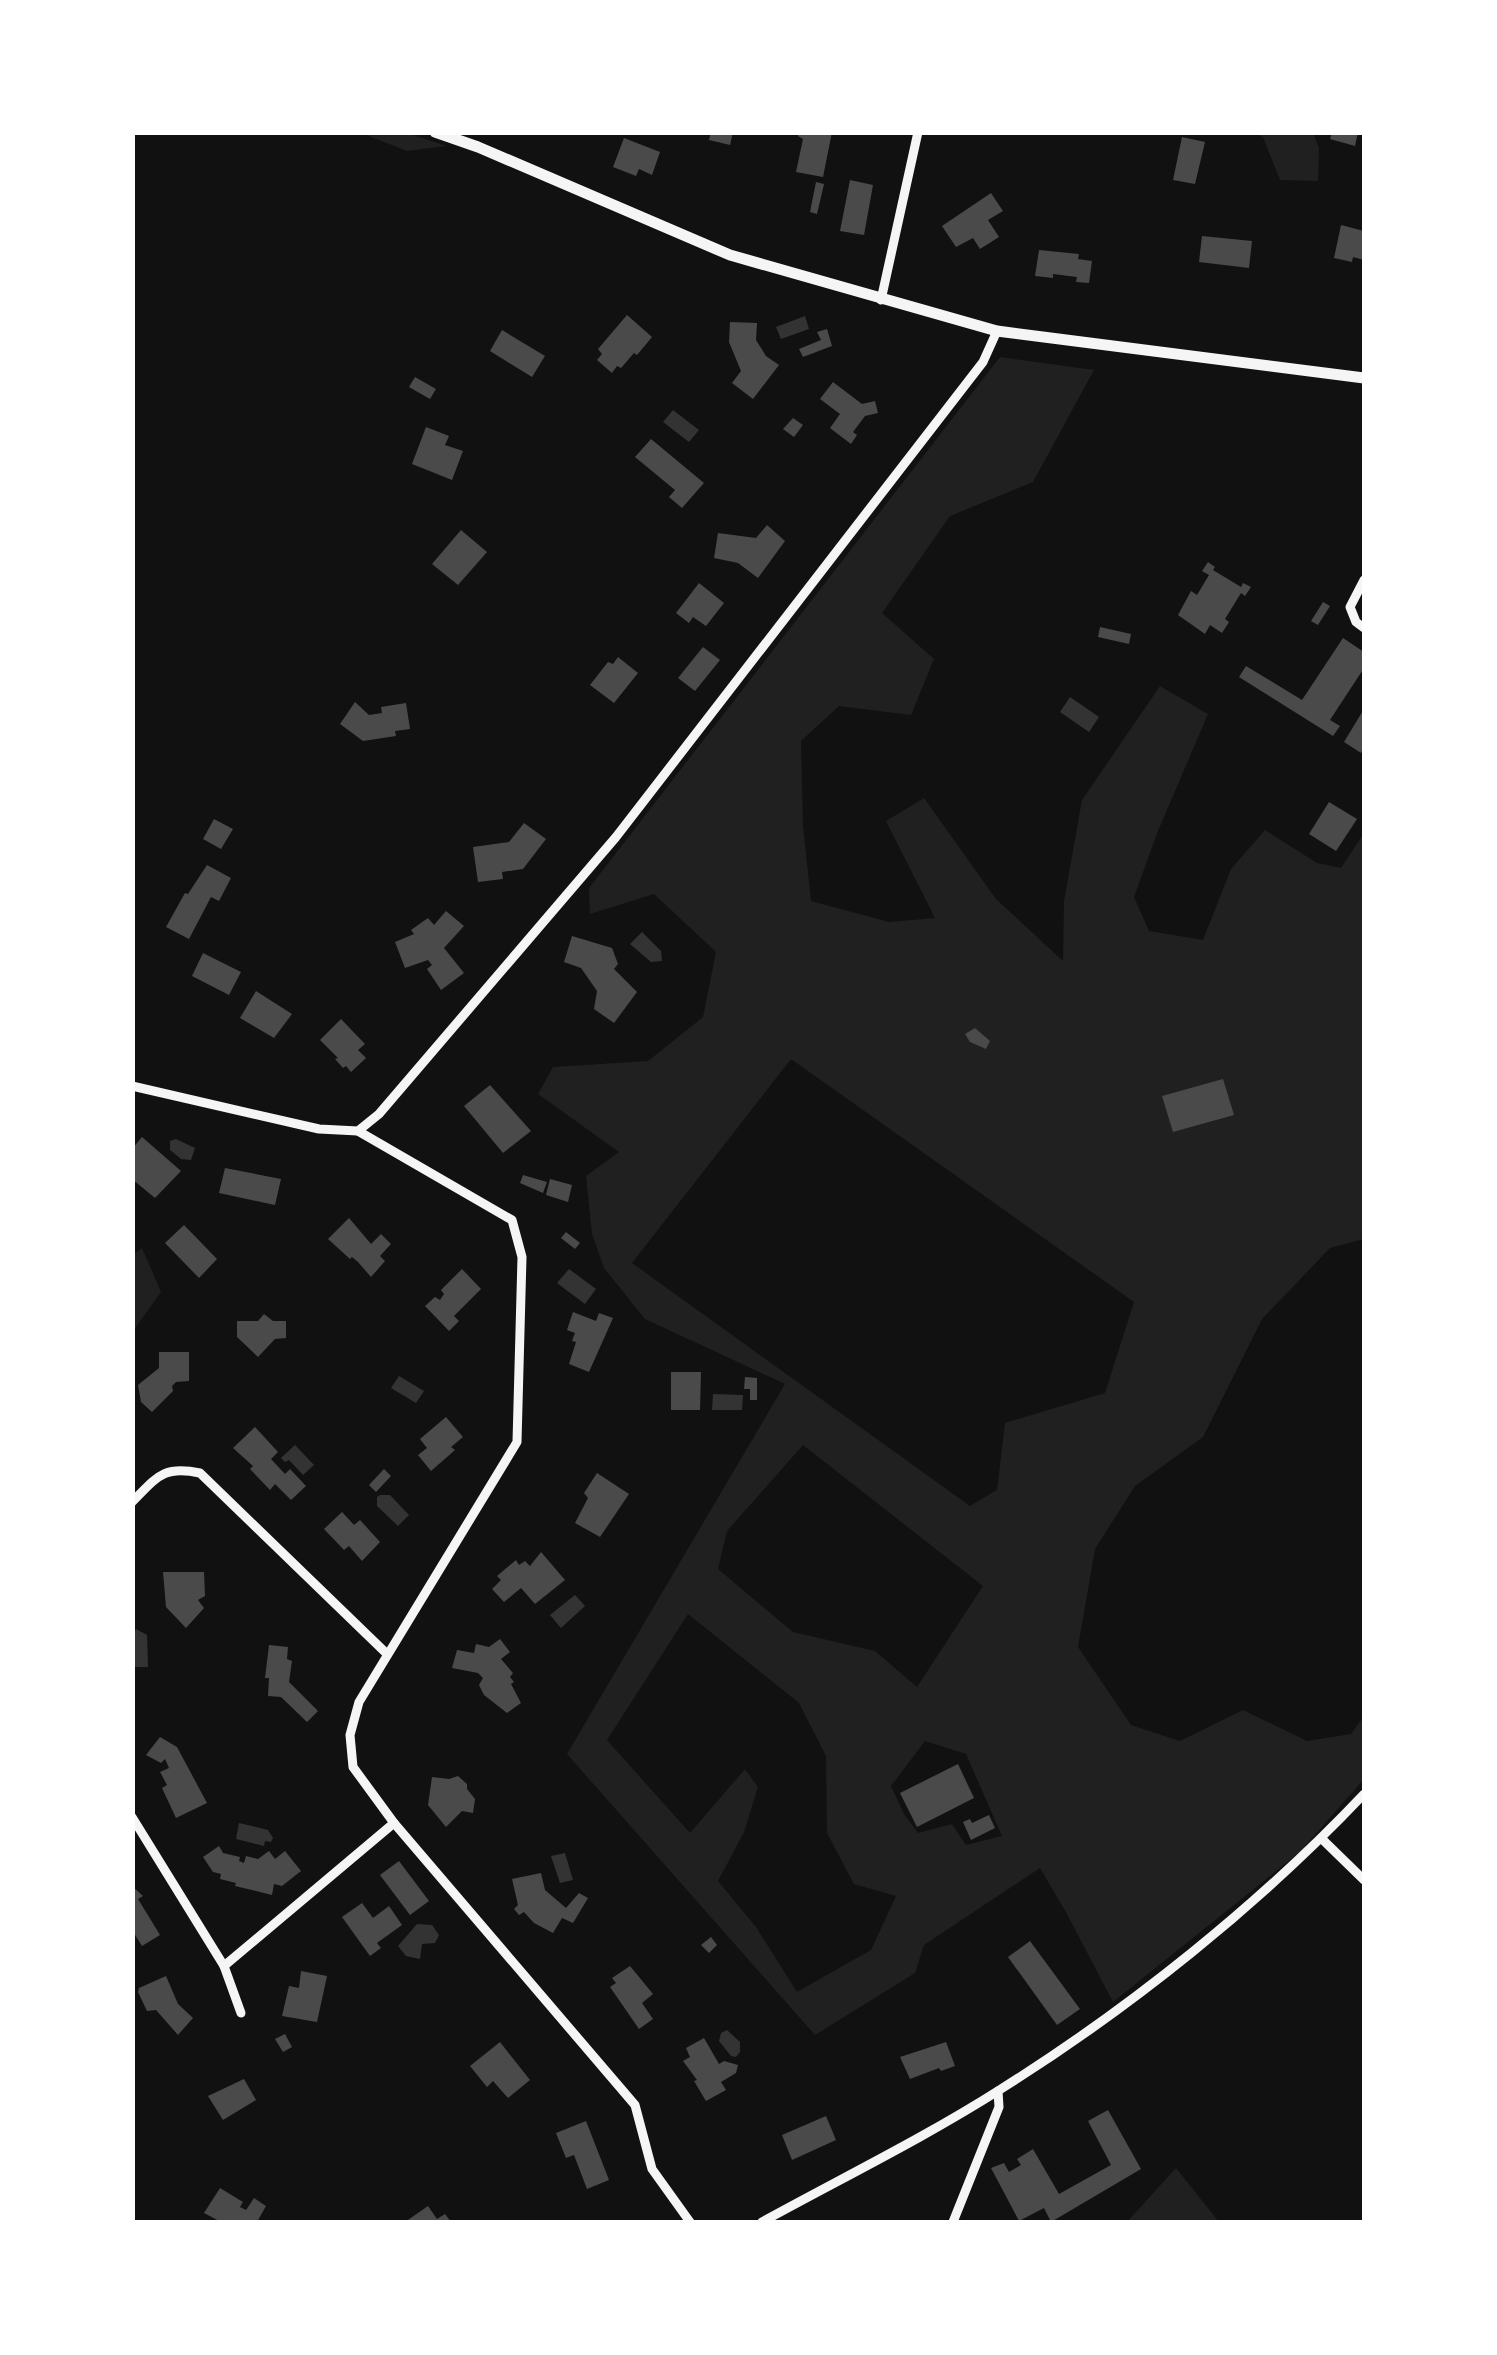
<svg xmlns="http://www.w3.org/2000/svg" width="1497" height="2355" viewBox="0 0 1497 2355" font-family="Commissioner,sans-serif">
<style>
.green{fill:#202020;fill-rule:evenodd}
.water{fill:#333}
.building{fill:#4a4a4a}
.lines{fill:none;stroke-linecap:round;stroke-linejoin:round}
.minor{stroke:#f5f5f5;stroke-width:9}
.tertiary{stroke:#f5f5f5;stroke-width:11}
</style>
<rect width="100%" height="100%" fill="#111"/>
<!-- green -->
<g class="green">
<polygon points="361,133 407,133 446,146 407,151"/>
<polygon points="1254,133 1313,133 1319,148 1318,181 1280,180 1263,137"/>
<path d="M 1000,357 L 1094,370 L 1033,482 L 950,516 L 882,613 L 934,659 L 911,715 L 839,706 L 801,741 L 803,826 L 811,901 L 889,922 L 935,918 L 886,821 L 924,798 L 996,899 L 1063,961 L 1064,901 L 1082,800 L 1160,686 L 1208,714 L 1158,831 L 1134,897 L 1149,931 L 1203,940 L 1231,869 L 1265,830 L 1317,863 L 1341,868 L 1364,833 L 1364,1239 L 1330,1248 L 1262,1319 L 1203,1437 L 1135,1486 L 1095,1549 L 1078,1647 L 1131,1725 L 1180,1741 L 1243,1710 L 1307,1741 L 1351,1734 L 1364,1716 L 1364,1779 L 1300,1852 L 1113,2002 L 1067,1914 L 1040,1868 L 924,1945 L 915,1973 L 815,2035 L 567,1754 L 785,1384 L 645,1319 L 604,1268 L 592,1234 L 586,1176 L 619,1152 L 538,1094 L 553,1067 L 648,1061 L 703,1017 L 716,952 L 654,894 L 590,914 L 589,888 ZM 791,1059 L 1134,1302 L 1105,1393 L 1005,1423 L 997,1490 L 970,1506 L 632,1263 ZM 803,1445 L 983,1586 L 917,1687 L 875,1651 L 793,1632 L 718,1569 L 727,1531 ZM 688,1614 L 799,1703 L 826,1756 L 827,1833 L 854,1884 L 896,1896 L 871,1950 L 797,1992 L 756,1927 L 718,1881 L 744,1832 L 758,1787 L 745,1769 L 690,1833 L 607,1740 ZM 925,1741 L 966,1754 L 1002,1836 L 966,1845 L 952,1824 L 918,1833 L 904,1814 L 891,1786 Z"/>
<polygon points="142,1248 161,1292 133,1331 133,1255"/>
<polygon points="1176,2168 1219,2222 1127,2222"/>
</g>
<!-- water -->
<g class="water">
<polygon points="805,316 809,329 781,339 776,327"/>
<polygon points="673,410 699,430 689,442 663,422"/>
<polygon points="1070,697 1099,717 1089,732 1060,712"/>
<polygon points="642,932 661,951 662,961 651,962 630,944"/>
<polygon points="176,1139 195,1148 191,1160 181,1159 170,1150 170,1141"/>
<polygon points="569,1269 596,1289 585,1304 557,1283"/>
<polygon points="399,1376 424,1391 416,1403 391,1388"/>
<polygon points="713,1394 743,1395 742,1410 712,1410"/>
<polygon points="295,1445 314,1465 303,1475 289,1460 285,1462 281,1458"/>
<polygon points="380,1495 390,1495 409,1515 398,1526 377,1506 377,1497"/>
<polygon points="575,1595 585,1606 561,1628 550,1615"/>
<polygon points="136,1629 147,1635 148,1667 133,1667 133,1635"/>
<polygon points="239,1823 268,1830 273,1838 271,1842 265,1841 264,1846 236,1839"/>
<polygon points="565,1853 573,1880 560,1883 551,1856"/>
<polygon points="417,1924 432,1925 439,1935 435,1943 422,1944 420,1959 406,1956 398,1946"/>
<polygon points="727,2030 740,2042 740,2052 736,2057 731,2056 719,2041 721,2033"/>
</g>
<!-- building -->
<g class="building">
<polygon points="711,132 733,132 730,145 709,140"/>
<polygon points="798,132 832,132 823,177 796,172 803,139 798,136"/>
<polygon points="1332,132 1358,132 1355,146 1330,139"/>
<polygon points="1182,137 1205,142 1195,184 1173,180"/>
<polygon points="624,138 660,152 652,175 639,169 636,176 613,167"/>
<polygon points="850,180 873,185 864,235 840,231"/>
<polygon points="816,182 824,184 817,214 810,212"/>
<polygon points="991,193 1003,211 988,220 999,237 980,249 973,238 956,247 942,226"/>
<polygon points="1341,225 1364,231 1364,260 1353,257 1352,262 1334,258"/>
<polygon points="1202,236 1252,241 1249,268 1199,262"/>
<polygon points="1039,250 1079,254 1078,259 1092,261 1089,283 1076,282 1077,277 1053,274 1053,278 1035,276"/>
<polygon points="627,315 652,337 637,355 634,353 621,368 617,366 612,373 597,360 602,354 598,349"/>
<polygon points="730,322 757,323 756,340 766,356 779,365 753,399 732,383 741,371 729,342"/>
<polygon points="827,329 832,346 803,357 799,349 821,340 817,332"/>
<polygon points="502,330 545,356 532,377 490,351"/>
<polygon points="415,377 436,389 430,399 409,387"/>
<polygon points="833,382 862,404 875,401 878,413 865,416 853,432 857,435 851,444 830,428 840,414 820,399"/>
<polygon points="793,418 803,425 794,437 783,429"/>
<polygon points="426,427 449,436 445,445 463,451 452,480 412,464"/>
<polygon points="651,439 704,483 682,508 669,497 675,490 635,457"/>
<polygon points="767,525 785,541 758,578 738,563 714,558 718,533 756,538"/>
<polygon points="461,530 487,552 458,585 432,564"/>
<polygon points="1208,562 1215,567 1213,570 1241,587 1243,583 1251,587 1245,596 1241,593 1225,619 1229,622 1222,633 1210,625 1205,634 1178,615 1191,591 1197,595 1209,575 1202,571"/>
<polygon points="699,583 724,603 706,626 693,617 689,623 676,613"/>
<polygon points="1323,602 1330,606 1318,625 1311,621"/>
<polygon points="1100,627 1131,634 1129,644 1098,637"/>
<polygon points="1343,638 1364,652 1364,668 1330,720 1340,726 1333,736 1239,677 1246,666 1302,700"/>
<polygon points="703,647 720,660 695,691 678,678"/>
<polygon points="618,657 638,673 614,703 590,685 608,662 613,664"/>
<polygon points="355,702 369,715 382,713 381,707 406,703 410,729 395,731 396,736 363,741 340,724"/>
<polygon points="1364,709 1364,746 1361,753 1344,742"/>
<polygon points="1329,802 1357,819 1336,851 1309,834"/>
<polygon points="214,819 233,829 221,849 203,839"/>
<polygon points="524,823 546,839 523,869 502,872 503,879 478,882 473,847 509,842"/>
<polygon points="207,865 231,878 219,901 211,897 189,939 166,927 185,893 188,894"/>
<polygon points="446,911 464,926 444,948 464,973 441,990 427,969 432,965 428,960 405,968 395,942 414,934 411,930 428,918 434,925"/>
<polygon points="572,936 612,948 618,964 614,969 637,992 614,1023 594,1009 597,991 581,968 564,962"/>
<polygon points="203,953 241,972 229,995 192,976"/>
<polygon points="256,991 292,1014 274,1038 240,1018"/>
<polygon points="341,1019 365,1044 358,1050 366,1058 351,1072 346,1066 343,1068 335,1059 338,1058 320,1040"/>
<polygon points="975,1028 990,1041 986,1049 970,1042 965,1034"/>
<polygon points="1223,1079 1234,1115 1173,1132 1162,1096"/>
<polygon points="490,1085 531,1131 503,1153 464,1106"/>
<polygon points="142,1137 181,1171 155,1198 132,1179 132,1149"/>
<polygon points="225,1168 281,1179 275,1205 219,1193"/>
<polygon points="523,1175 547,1182 543,1193 520,1183"/>
<polygon points="550,1179 572,1185 568,1202 546,1195"/>
<polygon points="349,1218 371,1244 381,1234 391,1244 380,1256 385,1261 371,1277 358,1262 352,1257 350,1259 328,1239"/>
<polygon points="184,1225 217,1259 199,1278 165,1243"/>
<polygon points="566,1232 580,1243 575,1249 561,1238"/>
<polygon points="462,1269 481,1289 454,1316 459,1321 449,1331 425,1306 435,1297 440,1300 444,1294 441,1290"/>
<polygon points="573,1312 596,1321 599,1313 613,1318 589,1372 569,1364 576,1342 572,1341 575,1333 567,1330"/>
<polygon points="264,1314 273,1321 286,1321 286,1338 275,1339 258,1357 237,1337 237,1321 258,1321"/>
<polygon points="159,1352 189,1352 189,1381 176,1382 172,1386 173,1391 152,1412 141,1402 138,1385 159,1368"/>
<polygon points="671,1372 701,1372 700,1410 671,1410"/>
<polygon points="745,1377 757,1378 757,1400 750,1400 750,1389 744,1389"/>
<polygon points="446,1417 463,1437 451,1447 455,1450 431,1471 418,1455 427,1448 420,1439"/>
<polygon points="255,1427 278,1452 271,1459 285,1474 290,1469 306,1486 291,1500 275,1484 270,1490 250,1469 253,1466 233,1448"/>
<polygon points="384,1469 391,1476 376,1492 369,1485"/>
<polygon points="597,1473 629,1494 600,1537 575,1523 588,1498 584,1493"/>
<polygon points="342,1512 354,1525 360,1520 380,1542 362,1561 349,1546 344,1550 324,1529"/>
<polygon points="541,1552 565,1580 535,1604 521,1588 504,1602 492,1589 501,1580 497,1576 516,1560 519,1565 525,1561 530,1566"/>
<polygon points="163,1572 204,1572 205,1596 198,1600 204,1608 186,1628 166,1607"/>
<polygon points="500,1639 510,1652 501,1659 513,1673 510,1677 514,1682 511,1684 521,1703 507,1713 484,1695 479,1685 483,1678 478,1673 452,1668 457,1650 474,1653 476,1644 489,1647"/>
<polygon points="269,1645 288,1647 287,1659 292,1661 289,1682 318,1711 307,1722 281,1697 268,1696 269,1678 265,1678"/>
<polygon points="160,1737 177,1747 207,1803 176,1818 162,1788 167,1785 160,1772 169,1768 165,1759 161,1763 146,1755"/>
<polygon points="958,1764 974,1798 917,1827 900,1793"/>
<polygon points="458,1776 467,1784 467,1789 475,1799 473,1813 462,1811 446,1827 428,1805 432,1777 449,1779"/>
<polygon points="989,1815 995,1828 971,1840 963,1822 970,1819 972,1823"/>
<polygon points="219,1846 223,1853 240,1857 239,1861 244,1863 246,1856 258,1859 269,1851 275,1859 285,1851 301,1871 282,1886 274,1884 272,1895 235,1886 236,1883 220,1879 221,1874 213,1872 203,1857"/>
<polygon points="399,1861 429,1901 410,1915 380,1875"/>
<polygon points="541,1873 545,1890 566,1908 579,1893 588,1898 573,1923 562,1918 553,1933 534,1923 524,1912 519,1915 514,1909 518,1905 512,1879"/>
<polygon points="132,1886 143,1896 138,1899 160,1935 142,1946 132,1930"/>
<polygon points="362,1903 373,1918 389,1906 402,1925 377,1943 381,1948 370,1956 342,1917"/>
<polygon points="711,1937 717,1945 709,1953 701,1945"/>
<polygon points="1030,1941 1080,2009 1057,2025 1008,1957"/>
<polygon points="630,1966 653,1994 642,2003 653,2019 639,2029 610,1987 616,1983 612,1978"/>
<polygon points="301,1971 327,1976 317,2022 282,2016 289,1986 299,1988"/>
<polygon points="166,1976 178,2004 193,2018 178,2035 156,2010 147,2011 138,1992 139,1988"/>
<polygon points="285,2034 292,2047 283,2052 275,2039"/>
<polygon points="704,2038 719,2064 724,2061 738,2065 736,2073 721,2082 726,2090 706,2101 694,2081 697,2080 683,2061 690,2057 686,2048"/>
<polygon points="500,2042 530,2080 508,2098 493,2081 487,2087 470,2066"/>
<polygon points="946,2042 955,2066 941,2071 939,2068 910,2079 900,2057"/>
<polygon points="244,2079 256,2100 223,2120 208,2096"/>
<polygon points="1108,2110 1141,2169 1051,2222 1044,2208 1019,2221 991,2168 1004,2163 1009,2172 1021,2165 1017,2159 1033,2149 1059,2194 1111,2165 1088,2121"/>
<polygon points="826,2116 836,2140 792,2160 782,2135"/>
<polygon points="586,2121 609,2180 587,2189 574,2155 566,2158 556,2133"/>
<polygon points="220,2188 243,2202 240,2207 246,2210 254,2198 266,2206 257,2222 221,2222 204,2213"/>
<polygon points="428,2206 437,2219 445,2214 451,2222 405,2222"/>
</g>
<g class="lines">
<!-- minor -->
<g class="minor">
<polyline points="881,300 918,132"/>
<polyline points="1364,580 1350,607 1356,622 1364,628"/>
<polyline points="132,1086 319,1129 358,1131 379,1114 616,837 983,362 997,331"/>
<polyline points="358,1131 512,1220 522,1257 517,1442 359,1702 350,1735 353,1767 394,1823 635,2105 652,2169 690,2222"/>
<path d="M 132,1502 C 157,1477 163,1465 200,1473 L 386,1653"/>
<polyline points="132,1817 224,1966 241,2013"/>
<polyline points="1322,1839 1364,1880"/>
<polyline points="224,1966 394,1823"/>
<path d="M 762,2222 C 842,2178 924,2138 1001,2089 C 1130,2008 1259,1905 1364,1794"/>
<polyline points="953,2222 999,2107 998,2091"/>
</g>
<!-- tertiary -->
<polyline class="tertiary" points="435,132 478,147 730,255 997,331 1364,378"/>
</g>
<!-- border -->
<rect width="1497" height="2355" fill="none" stroke="#ffffff" stroke-width="270"/>
</svg>
